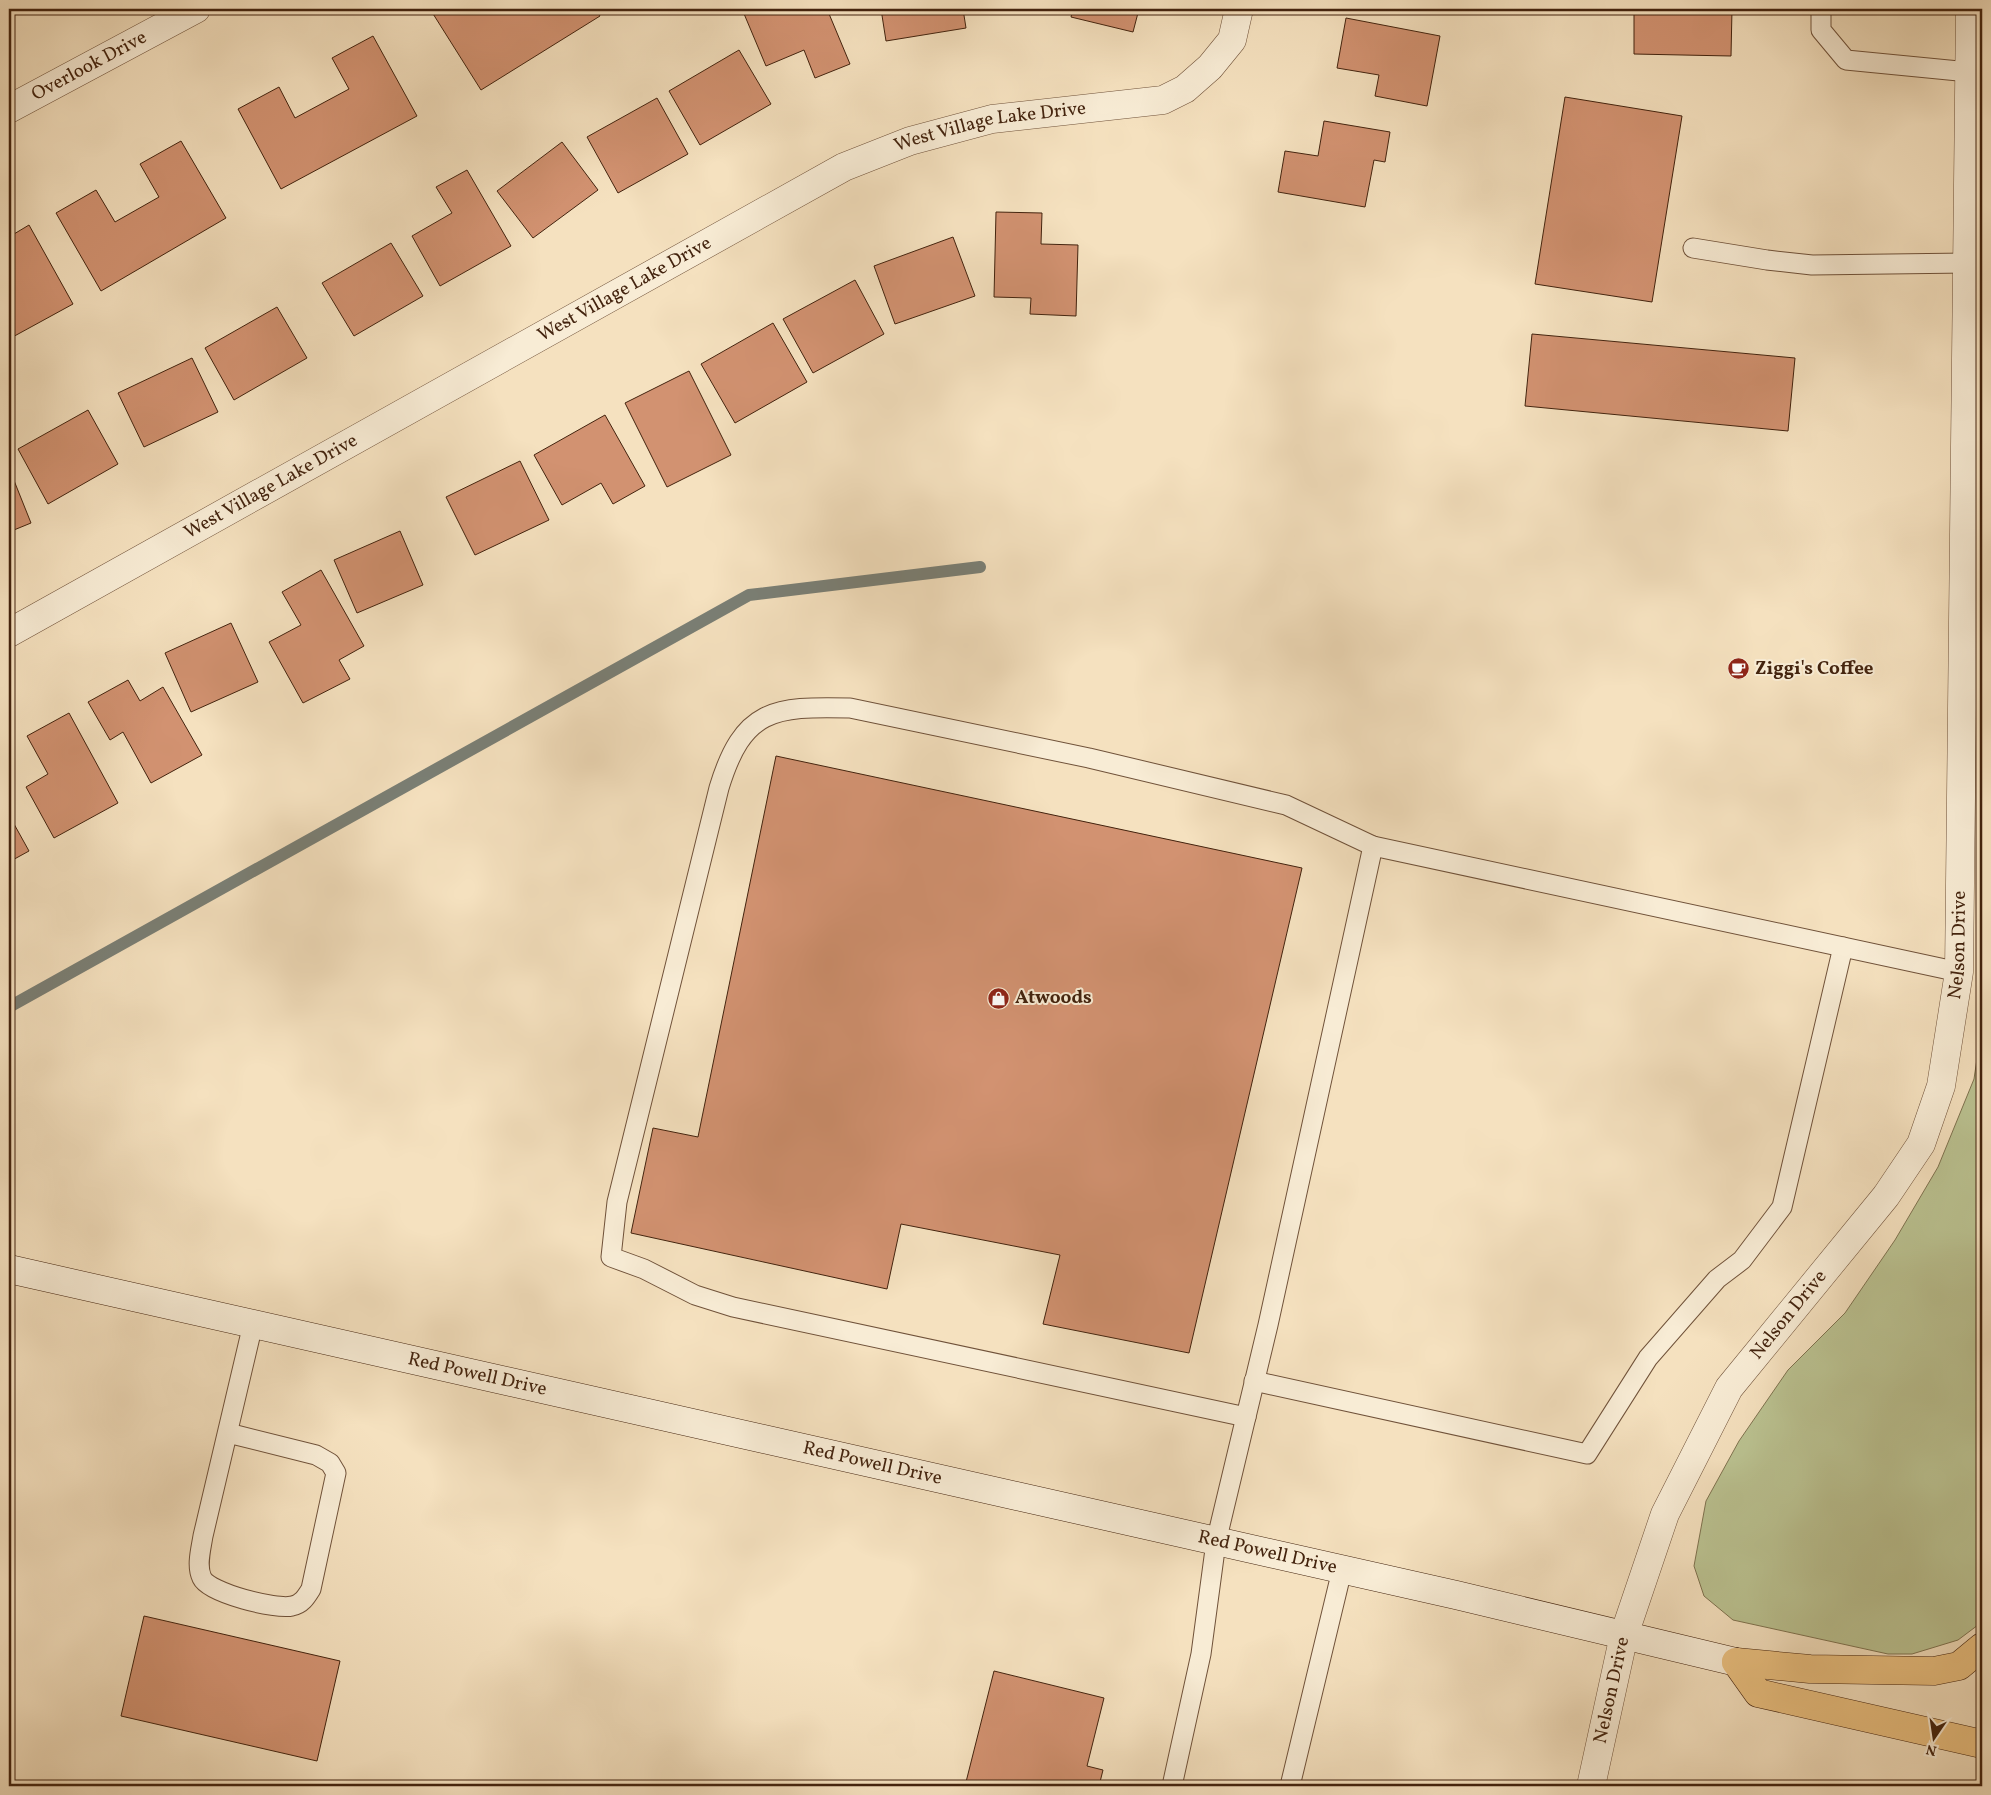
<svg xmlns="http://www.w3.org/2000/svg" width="1991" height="1795" viewBox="0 0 1991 1795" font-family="Vollkorn,serif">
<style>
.green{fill:#bbc392;stroke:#7f7350}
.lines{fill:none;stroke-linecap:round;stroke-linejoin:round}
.stream{stroke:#7a7f75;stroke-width:12}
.building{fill:#d29271;stroke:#43230e}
.lane-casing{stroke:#70523a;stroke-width:21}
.street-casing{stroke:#70523a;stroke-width:29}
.secondary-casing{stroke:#43230e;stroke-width:29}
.primary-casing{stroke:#43230e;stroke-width:29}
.lane{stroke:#f8ecd5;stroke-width:19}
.street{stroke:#f8ecd5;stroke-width:28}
.secondary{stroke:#f8ecd5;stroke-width:28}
.primary{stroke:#eac080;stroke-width:28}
.labels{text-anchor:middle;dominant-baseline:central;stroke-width:4;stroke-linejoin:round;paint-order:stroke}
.street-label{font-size:19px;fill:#43230e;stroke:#f8ecd5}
.poi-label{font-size:19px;font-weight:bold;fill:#43230e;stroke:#f8ecd5;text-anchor:start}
</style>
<rect width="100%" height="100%" fill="#f5e1bf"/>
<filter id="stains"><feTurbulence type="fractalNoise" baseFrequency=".004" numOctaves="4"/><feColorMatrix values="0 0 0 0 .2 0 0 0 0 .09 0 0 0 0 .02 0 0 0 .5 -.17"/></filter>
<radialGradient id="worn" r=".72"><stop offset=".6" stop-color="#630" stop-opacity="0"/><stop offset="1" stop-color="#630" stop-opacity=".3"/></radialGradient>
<!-- green -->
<polygon class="green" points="1982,1025 1982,1622 1958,1640 1912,1654 1888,1654 1733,1620 1704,1596 1694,1566 1706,1501 1739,1441 1788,1370 1845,1313 1895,1240 1938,1167 1974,1079"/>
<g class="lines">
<!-- stream -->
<polyline class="stream" points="9,1007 749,595 980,567"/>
</g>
<!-- building -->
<g class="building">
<polygon points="430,9 490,9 493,14 501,9 596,9 600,16 481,90"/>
<polygon points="742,9 827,9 850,64 815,78 804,50 766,66"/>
<polygon points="881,9 963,9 966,28 886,41"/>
<polygon points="1073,9 1139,9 1133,32 1071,17"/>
<polygon points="1634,9 1732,9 1731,56 1634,54"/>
<polygon points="1346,18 1440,36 1427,106 1375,96 1379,75 1337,68"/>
<polygon points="373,36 417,116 281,189 238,109 279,87 295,118 349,89 332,58"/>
<polygon points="739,50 771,104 700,145 669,91"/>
<polygon points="1565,97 1682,116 1652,302 1535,284"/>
<polygon points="657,98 688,154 618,193 587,137"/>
<polygon points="1324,121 1390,132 1385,162 1374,160 1365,207 1278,192 1285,151 1318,156"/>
<polygon points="181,141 226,218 101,291 56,213 96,190 115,222 159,197 140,164"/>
<polygon points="562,142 598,190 533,238 497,191"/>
<polygon points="467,170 511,246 440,286 412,236 452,213 436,187"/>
<polygon points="996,212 1042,213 1041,244 1078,245 1076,316 1030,314 1031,298 994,297"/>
<polygon points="29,225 73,304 9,339 9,237"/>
<polygon points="953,237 975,296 895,324 874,266"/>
<polygon points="391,243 423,296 354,336 322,283"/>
<polygon points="855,280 884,334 813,373 783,319"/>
<polygon points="277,307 307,358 234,400 205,348"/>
<polygon points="773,323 807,382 735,423 701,364"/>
<polygon points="1532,334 1795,358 1788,431 1525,406"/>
<polygon points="192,358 218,412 144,447 118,393"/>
<polygon points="689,371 731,455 667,487 625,403"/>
<polygon points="88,410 118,464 48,504 18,449"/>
<polygon points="605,415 645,486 613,504 601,483 562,505 534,455"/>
<polygon points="520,461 549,520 475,555 446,497"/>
<polygon points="9,468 31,523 9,532"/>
<polygon points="400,531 423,585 357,613 334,560"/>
<polygon points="321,570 364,646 339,660 350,679 303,703 269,642 301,625 282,592"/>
<polygon points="231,623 258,682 191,712 165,653"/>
<polygon points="128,680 140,701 163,687 202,755 151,783 123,732 110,740 88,702"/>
<polygon points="69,713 118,803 54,838 26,787 48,774 27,736"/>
<polygon points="776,756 1302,868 1189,1353 1043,1324 1060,1255 901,1224 887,1289 631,1233 653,1128 698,1137"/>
<polygon points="9,815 29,851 9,862"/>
<polygon points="144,1616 340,1661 317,1761 121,1716"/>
<polygon points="994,1671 1104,1698 1087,1766 1103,1770 1099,1786 965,1786"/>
</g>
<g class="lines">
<defs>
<g id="lane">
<polyline points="1821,9 1821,30 1846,60 1969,72"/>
<polyline points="1693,248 1767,260 1812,265 1967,263"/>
<polyline points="1254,1381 1587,1454 1648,1358 1717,1279 1742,1260 1782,1207 1843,947"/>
<path d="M 1246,1417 L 733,1307 L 695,1295 L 644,1269 L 611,1257 L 617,1202 L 719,788 C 743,709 773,706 850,708 L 1089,758 L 1286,805 L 1373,846"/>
<path d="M 228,1433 L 316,1455 L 330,1463 L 336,1473 L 311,1589 C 306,1597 302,1604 292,1606 C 276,1610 209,1593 202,1578 C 196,1566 201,1549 203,1536 L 253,1324"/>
<polyline points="1172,1786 1201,1654 1216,1542 1268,1325 1373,846 1959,972"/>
<polyline points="1290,1786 1342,1570"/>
</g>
<g id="street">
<path id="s1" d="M 9,109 L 196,9"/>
<path id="s2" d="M 9,633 L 844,167 L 910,141 L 992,119 L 1163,100 L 1185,89 L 1210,67 L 1232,40 L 1239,9"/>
<path id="s3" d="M 1591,1786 L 1624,1635 L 1665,1514 L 1729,1388 L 1886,1196 L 1921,1144 L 1941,1086 L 1959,972 L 1970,9"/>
</g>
<g id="secondary">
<path id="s4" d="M 9,1269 L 1456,1595 L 1736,1662"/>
</g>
<g id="primary">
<polyline points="1736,1662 1758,1693 1982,1744"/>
<polyline points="1736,1662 1810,1669 1934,1671 1959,1666 1982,1647"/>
</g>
</defs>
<!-- lane casing -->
<use href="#lane" class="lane-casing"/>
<!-- street casing -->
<use href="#street" class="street-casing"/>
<!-- secondary casing -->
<use href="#secondary" class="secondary-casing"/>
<!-- primary casing -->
<use href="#primary" class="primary-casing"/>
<!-- lane -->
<use href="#lane" class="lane"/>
<!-- street -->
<use href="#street" class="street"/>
<!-- secondary -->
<use href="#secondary" class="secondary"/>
<!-- primary -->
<use href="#primary" class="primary"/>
</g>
<!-- icons -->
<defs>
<symbol id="cafe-disc" viewBox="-11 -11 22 22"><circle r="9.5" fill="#8f2418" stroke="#f8ecd5"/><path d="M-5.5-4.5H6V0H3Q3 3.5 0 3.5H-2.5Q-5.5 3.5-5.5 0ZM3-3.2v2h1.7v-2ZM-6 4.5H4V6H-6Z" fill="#fff"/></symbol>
<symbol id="shop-disc" viewBox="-11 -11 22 22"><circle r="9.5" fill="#8f2418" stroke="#f8ecd5"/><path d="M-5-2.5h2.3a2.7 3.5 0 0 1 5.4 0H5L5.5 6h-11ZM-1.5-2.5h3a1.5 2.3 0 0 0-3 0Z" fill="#fff"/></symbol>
</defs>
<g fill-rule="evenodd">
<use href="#cafe-disc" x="1726" y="656" width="25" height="25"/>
<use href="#shop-disc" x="986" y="986" width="25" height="25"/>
</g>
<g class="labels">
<!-- street labels -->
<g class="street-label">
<text stroke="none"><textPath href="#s1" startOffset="91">Overlook Drive</textPath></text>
<text stroke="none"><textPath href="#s2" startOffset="1109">West Village Lake Drive</textPath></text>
<text stroke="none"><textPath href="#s2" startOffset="705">West Village Lake Drive</textPath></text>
<text stroke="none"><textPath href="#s2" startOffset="300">West Village Lake Drive</textPath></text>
<text stroke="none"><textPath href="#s3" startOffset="938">Nelson Drive</textPath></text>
<text stroke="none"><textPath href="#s3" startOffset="518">Nelson Drive</textPath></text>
<text stroke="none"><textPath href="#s4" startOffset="480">Red Powell Drive</textPath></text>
<text stroke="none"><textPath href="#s4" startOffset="885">Red Powell Drive</textPath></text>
<text stroke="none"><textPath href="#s4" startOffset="1290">Red Powell Drive</textPath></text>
<text stroke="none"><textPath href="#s3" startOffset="98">Nelson Drive</textPath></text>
</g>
<!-- poi labels -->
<g class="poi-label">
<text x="1755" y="669">Ziggi's Coffee</text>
<text x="1015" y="998">Atwoods</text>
</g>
</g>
<!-- margin -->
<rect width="1991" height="1795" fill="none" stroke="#f5e1bf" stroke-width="30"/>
<rect x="10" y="10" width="1971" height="1775" fill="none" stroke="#43230e" stroke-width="2.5"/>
<rect x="15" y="15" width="1961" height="1765" fill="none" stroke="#43230e"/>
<!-- north arrow -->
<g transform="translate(1934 1738) rotate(193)" stroke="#f8ecd5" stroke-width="4" paint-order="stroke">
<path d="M0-4L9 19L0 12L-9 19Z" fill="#43230e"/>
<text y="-8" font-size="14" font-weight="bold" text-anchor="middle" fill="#43230e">N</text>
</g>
<rect width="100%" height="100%" filter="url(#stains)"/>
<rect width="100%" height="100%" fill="url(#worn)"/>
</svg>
